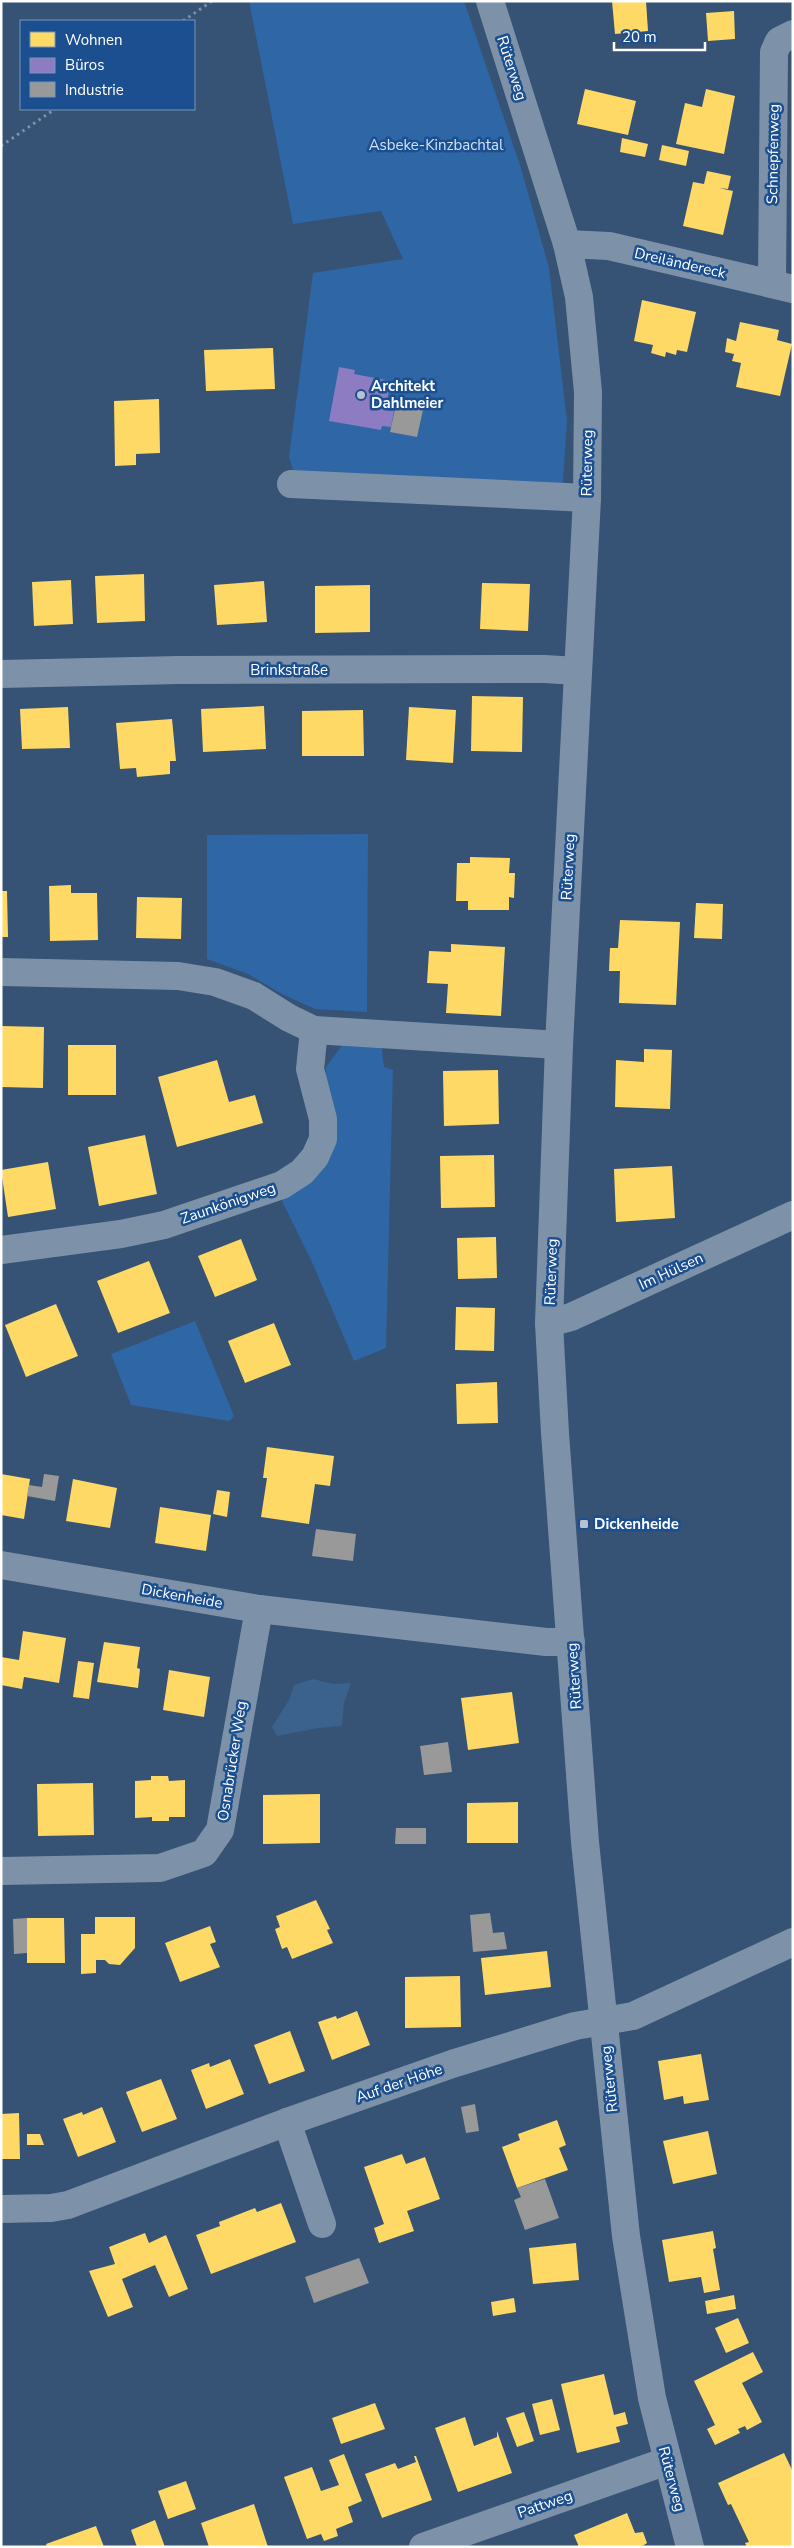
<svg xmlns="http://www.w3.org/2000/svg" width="794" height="2548" viewBox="0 0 794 2548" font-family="'Nunito Sans',sans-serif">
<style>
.green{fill:#2f66a5}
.water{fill:#3b618d}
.homes{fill:#ffd966}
.offices{fill:#8e7cc3}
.industry{fill:#999}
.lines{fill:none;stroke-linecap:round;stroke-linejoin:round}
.path{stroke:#7d92a8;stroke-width:3;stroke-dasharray:2.5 4;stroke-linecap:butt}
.minor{stroke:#7d92a8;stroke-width:28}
.poi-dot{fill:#b9c2ce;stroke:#1b4f8f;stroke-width:2}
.labels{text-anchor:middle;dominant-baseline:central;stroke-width:5;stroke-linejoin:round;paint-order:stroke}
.street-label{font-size:15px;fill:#fff;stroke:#1b4f8f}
.park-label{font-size:15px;fill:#cfe3fa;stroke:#1b4f8f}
.poi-label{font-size:15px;font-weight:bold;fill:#fff;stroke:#1b4f8f;text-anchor:start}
</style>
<rect width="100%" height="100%" fill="#365274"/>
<!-- green -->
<g class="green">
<polygon points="249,1 464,1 521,168 549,268 567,421 562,495 304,478 293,470 289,457 313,273 403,259 381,211 293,224"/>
<polygon points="368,834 367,1012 315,1009 282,994 248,974 207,959 207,835"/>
<polygon points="381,1043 384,1067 393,1070 386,1348 354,1361 312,1262 280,1197 292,1191 326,1090 326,1067 343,1044"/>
<polygon points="195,1321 234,1416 229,1421 131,1405 111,1354"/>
</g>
<!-- water -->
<polygon class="water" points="313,1679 334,1684 351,1683 344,1703 342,1726 318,1728 277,1736 272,1727 289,1700 294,1685"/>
<!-- homes -->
<g class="homes">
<polygon points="612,1 646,1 648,31 615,34"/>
<polygon points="734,11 735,39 708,41 706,13"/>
<polygon points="585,89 636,101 628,135 577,124"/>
<polygon points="706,89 735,96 724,154 676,144 685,103 702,107"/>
<polygon points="622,138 648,144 645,157 620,152"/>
<polygon points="662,145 689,151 686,166 659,160"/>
<polygon points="707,171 731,176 728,189 719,188 733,191 723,235 683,226 693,182 704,184"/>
<polygon points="642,300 696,312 687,352 677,350 676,355 666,352 665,357 651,353 653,345 634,341"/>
<polygon points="740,322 779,330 777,340 792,344 780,396 736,387 741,363 732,361 734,354 725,352 727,338 736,341"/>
<polygon points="273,348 275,389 206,391 204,350"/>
<polygon points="159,399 160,453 136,454 136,465 115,466 114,401"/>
<polygon points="144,574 145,621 97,623 95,576"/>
<polygon points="71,580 73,624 34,626 32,582"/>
<polygon points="264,581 267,622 217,625 214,585"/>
<polygon points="482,583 530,584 528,631 480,629"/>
<polygon points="370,585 370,632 315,633 315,586"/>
<polygon points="472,696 523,697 522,752 471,751"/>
<polygon points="264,706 266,749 203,752 201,709"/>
<polygon points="68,707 70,748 22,749 20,709"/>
<polygon points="409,707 456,710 453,763 406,760"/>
<polygon points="363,710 364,756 302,756 302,711"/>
<polygon points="172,719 176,761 170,761 170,774 137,777 136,768 120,769 116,723"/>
<polygon points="470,857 510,858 509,873 515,873 514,898 509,897 509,910 468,910 468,901 456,901 457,863 470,863"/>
<polygon points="71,885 71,893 97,893 98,940 50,941 49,886"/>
<polygon points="1,891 7,891 8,937 1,937"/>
<polygon points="137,897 182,898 181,939 136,938"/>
<polygon points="696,903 723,904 722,939 694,938"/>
<polygon points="620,920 680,922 676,1005 619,1003 620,971 609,971 610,948 618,948"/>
<polygon points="451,944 505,947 501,1016 446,1013 448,984 427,983 429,951 451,952"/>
<polygon points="1,1026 44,1027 43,1088 1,1087"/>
<rect x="68" y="1045" width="48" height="50"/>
<polygon points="644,1049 672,1050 670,1109 615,1107 616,1060 644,1062"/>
<polygon points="217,1060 229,1102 255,1095 263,1123 177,1147 158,1077"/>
<polygon points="498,1070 499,1124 444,1126 443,1071"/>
<polygon points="145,1135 157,1194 99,1206 88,1147"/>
<polygon points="494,1155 495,1207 441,1208 440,1156"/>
<polygon points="48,1162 56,1209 8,1217 1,1170"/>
<polygon points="672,1166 675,1218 616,1222 614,1169"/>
<polygon points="496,1237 497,1278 458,1279 457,1238"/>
<polygon points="241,1239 257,1280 215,1297 198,1256"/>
<polygon points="149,1261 170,1313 118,1333 97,1281"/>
<polygon points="56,1304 78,1356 26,1377 5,1325"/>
<polygon points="456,1307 495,1308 494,1351 455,1350"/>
<polygon points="274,1323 291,1365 245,1383 228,1341"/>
<polygon points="497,1382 498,1423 457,1424 456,1384"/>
<polygon points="267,1447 334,1456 330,1486 315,1484 309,1524 261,1517 267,1478 263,1478"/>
<polygon points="1,1474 30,1479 24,1519 1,1515"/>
<polygon points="73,1479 117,1488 110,1528 66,1521"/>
<polygon points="217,1490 230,1492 227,1517 213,1514"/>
<polygon points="160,1507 211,1515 206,1551 155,1543"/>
<polygon points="23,1631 66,1638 59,1683 24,1677 22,1689 1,1685 1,1657 19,1660"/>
<polygon points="104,1642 140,1647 137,1668 140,1669 138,1688 97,1682"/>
<polygon points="78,1661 94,1663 89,1699 73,1697"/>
<polygon points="169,1670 210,1677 204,1717 163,1710"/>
<polygon points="512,1692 519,1743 468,1750 461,1698"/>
<polygon points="151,1776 168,1776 169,1781 185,1780 185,1817 169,1817 169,1821 152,1821 152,1817 135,1818 135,1781 151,1780"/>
<polygon points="93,1783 94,1835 38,1836 37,1784"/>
<polygon points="320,1794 320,1843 263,1844 263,1795"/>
<polygon points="518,1802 518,1843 467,1843 467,1803"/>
<polygon points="316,1900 330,1929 327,1930 333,1943 292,1959 287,1947 282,1949 275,1929 280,1927 276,1916"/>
<polygon points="95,1917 135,1917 135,1948 120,1965 109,1964 105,1960 96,1960 96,1973 81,1974 81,1934 95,1934"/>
<polygon points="27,1918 64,1918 65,1963 27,1963"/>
<polygon points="210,1926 216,1942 210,1944 220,1967 180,1982 165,1943"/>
<polygon points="547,1951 551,1987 485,1995 481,1958"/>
<polygon points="460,1976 461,2027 405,2028 405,1977"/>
<polygon points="357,2011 370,2045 332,2060 318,2022 336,2016 337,2019"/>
<polygon points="290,2031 305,2071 269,2084 254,2045"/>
<polygon points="701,2054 709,2100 684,2104 683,2096 664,2100 658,2061"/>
<polygon points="230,2059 244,2094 206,2109 191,2070 209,2063 210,2067"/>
<polygon points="161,2079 177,2119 142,2132 126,2092"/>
<polygon points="102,2107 116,2142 78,2157 63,2119 82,2112 83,2115"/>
<polygon points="19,2113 20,2159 1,2159 1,2114"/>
<polygon points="557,2120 566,2145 559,2148 568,2170 517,2188 502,2147 520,2140 518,2134"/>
<polygon points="708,2131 717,2174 673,2184 663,2141"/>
<polygon points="27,2134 40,2134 44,2145 27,2145"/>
<polygon points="402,2154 406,2164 425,2157 440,2199 407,2211 414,2231 379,2243 374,2228 384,2224 364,2167"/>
<polygon points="281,2203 296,2242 211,2274 196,2235 220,2226 219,2222 255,2208 257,2212"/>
<polygon points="713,2231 716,2248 713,2249 720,2290 704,2293 701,2277 669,2282 662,2240"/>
<polygon points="145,2233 149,2243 166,2235 188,2289 169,2297 155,2265 122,2279 133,2307 108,2317 89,2271 115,2264 109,2247"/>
<polygon points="576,2243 579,2280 533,2284 529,2248"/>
<polygon points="734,2295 736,2309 707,2314 705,2301"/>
<polygon points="514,2298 516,2312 493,2316 491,2302"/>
<polygon points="738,2318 749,2343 726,2353 715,2328"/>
<polygon points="753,2352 763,2372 742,2383 762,2422 747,2430 745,2426 738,2429 740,2433 715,2445 707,2429 715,2425 694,2381"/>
<polygon points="604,2374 614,2415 625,2412 628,2424 616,2427 620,2442 577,2453 561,2384"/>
<polygon points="552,2399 560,2430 540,2435 532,2404"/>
<polygon points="375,2403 385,2429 341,2444 332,2418"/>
<polygon points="524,2412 534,2441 517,2447 506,2418"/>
<polygon points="465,2417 474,2446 497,2437 497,2431 512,2473 458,2492 435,2428"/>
<polygon points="784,2453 793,2472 793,2547 747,2547 745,2543 749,2542 731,2504 728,2505 718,2483"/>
<polygon points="344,2454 362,2501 348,2507 353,2522 336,2529 338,2536 324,2541 321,2534 307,2539 284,2477 312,2467 321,2491 339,2485 329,2460"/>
<polygon points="414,2456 416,2456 432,2500 382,2518 365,2474 395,2463 398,2469 416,2462"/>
<polygon points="186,2481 196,2509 168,2519 158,2491"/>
<polygon points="254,2504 268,2547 209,2547 201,2523"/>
<polygon points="627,2513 635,2533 643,2532 647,2543 641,2547 579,2547 574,2535"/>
<polygon points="155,2520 165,2547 137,2547 131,2530"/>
<polygon points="96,2526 104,2547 47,2547 46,2544"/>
</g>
<!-- offices -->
<polygon class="offices" points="339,367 355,370 354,374 391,381 385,410 394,411 391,427 382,426 381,430 329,421"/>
<!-- industry -->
<g class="industry">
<polygon points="396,405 423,410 417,437 390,432"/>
<polygon points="44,1474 59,1476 55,1501 27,1496 29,1485 42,1487"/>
<polygon points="316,1529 356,1534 353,1561 312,1556"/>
<polygon points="448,1742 452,1772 424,1775 420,1746"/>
<polygon points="396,1828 426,1828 426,1844 395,1844"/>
<polygon points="490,1913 493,1933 504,1932 507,1949 473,1952 470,1915"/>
<polygon points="27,1918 27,1953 14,1954 13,1919"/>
<polygon points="475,2104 479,2131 466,2133 461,2107"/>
<polygon points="545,2179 559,2218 525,2230 514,2200 521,2197 517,2188"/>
<polygon points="359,2258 369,2283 314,2303 305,2277"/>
</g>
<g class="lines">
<!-- path -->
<g class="path">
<polyline points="183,21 212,1"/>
<polyline points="1,146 55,109"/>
</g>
<!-- minor -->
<g class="minor">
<polyline points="490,1 567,244 579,297 588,392 587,498 559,1045 549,1323 555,1433 585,1842 626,2236 652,2398 690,2547"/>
<polyline points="567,244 609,246 793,289"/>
<polyline points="772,284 774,52 779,41 793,34"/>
<polyline points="291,484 587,498"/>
<polyline points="1,674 179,670 544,669 578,671"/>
<polyline points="1,972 178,976 215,982 254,996 289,1018 314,1030 559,1045"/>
<polyline points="1,1250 121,1234 164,1225 282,1185 302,1172 315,1157 323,1139 323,1119 310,1069 314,1030"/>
<polyline points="549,1323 571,1317 793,1215"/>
<polyline points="1,1565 259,1609 546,1642 571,1642"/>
<polyline points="1,1871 160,1868 204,1853 220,1830 259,1609"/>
<polyline points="287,2122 322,2224"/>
<polyline points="1,2209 51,2208 68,2205 287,2122 452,2064 575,2026 633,2016 793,1942"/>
<polyline points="423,2547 667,2461"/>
</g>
</g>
<!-- markers -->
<g class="poi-dot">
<circle cx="361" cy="395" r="5"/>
<rect x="579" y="1519" width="10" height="10" rx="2.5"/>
</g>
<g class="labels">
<!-- street labels -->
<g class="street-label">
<text transform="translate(512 68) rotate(72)">Rüterweg</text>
<text transform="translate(773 154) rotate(-89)">Schnepfenweg</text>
<text transform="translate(680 263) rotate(13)">Dreiländereck</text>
<text transform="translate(587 463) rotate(-89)">Rüterweg</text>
<text x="289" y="670">Brinkstraße</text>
<text transform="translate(568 867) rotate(-87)">Rüterweg</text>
<text transform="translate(228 1203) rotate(-19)">Zaunkönigweg</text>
<text transform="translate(671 1271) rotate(-25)">Im Hülsen</text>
<text transform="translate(551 1272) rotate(-88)">Rüterweg</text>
<text transform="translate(182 1596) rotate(10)">Dickenheide</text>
<text transform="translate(574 1676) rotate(-94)">Rüterweg</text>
<text transform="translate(232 1761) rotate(-81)">Osnabrücker Weg</text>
<text transform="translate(609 2079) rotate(-96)">Rüterweg</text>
<text transform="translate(399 2083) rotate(-19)">Auf der Höhe</text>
<text transform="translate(672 2479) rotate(75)">Rüterweg</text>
<text transform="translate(545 2504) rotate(-19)">Pattweg</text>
</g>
<!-- park labels -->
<g class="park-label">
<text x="436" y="145">Asbeke-Kinzbachtal</text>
</g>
<!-- poi labels -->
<g class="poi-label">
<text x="371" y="386">Architekt<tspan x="371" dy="17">Dahlmeier</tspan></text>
<text x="594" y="1524">Dickenheide</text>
</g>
</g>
<!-- border -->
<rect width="794" height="2548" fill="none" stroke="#ffffff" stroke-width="5"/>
<!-- legend -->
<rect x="20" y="20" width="175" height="90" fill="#1b4f8f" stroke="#7695bc"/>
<rect x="30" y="32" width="25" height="15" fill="#ffd966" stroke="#7695bc"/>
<text x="65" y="45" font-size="15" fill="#ffffff">Wohnen</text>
<rect x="30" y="58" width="25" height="15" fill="#8e7cc3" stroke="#7695bc"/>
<text x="65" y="70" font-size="15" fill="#ffffff">Büros</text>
<rect x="30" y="82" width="25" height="15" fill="#999999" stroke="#7695bc"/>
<text x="65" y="95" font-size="15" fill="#ffffff">Industrie</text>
<!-- scale -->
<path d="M614 42v8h91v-8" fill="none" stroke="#ffffff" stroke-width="2.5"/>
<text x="622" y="42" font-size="15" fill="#ffffff" stroke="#1b4f8f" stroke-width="4" paint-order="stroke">20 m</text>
</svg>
